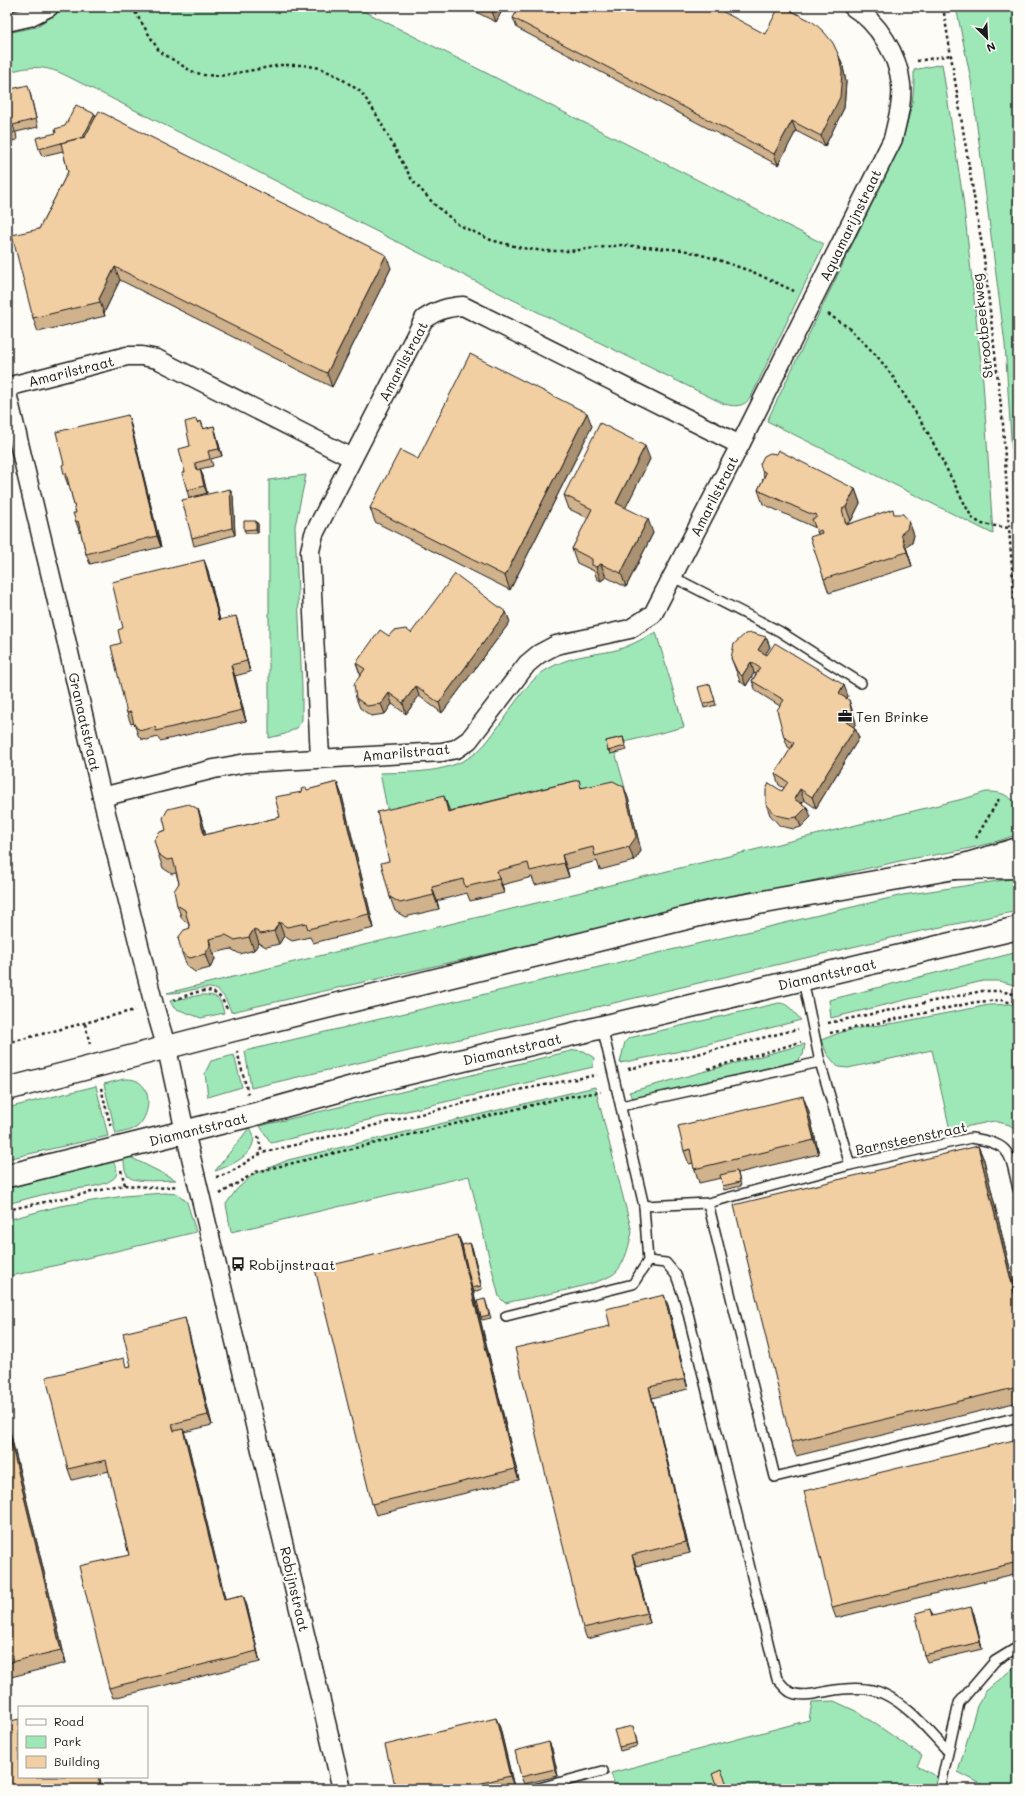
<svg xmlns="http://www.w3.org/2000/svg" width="1025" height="1796" viewBox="0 0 1025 1796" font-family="Mali,sans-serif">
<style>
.green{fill:#9ee8b7;stroke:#5d826a}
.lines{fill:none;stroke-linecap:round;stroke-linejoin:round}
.service-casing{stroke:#1c1c1c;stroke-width:12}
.minor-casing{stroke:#1c1c1c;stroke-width:21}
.secondary-casing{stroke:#1c1c1c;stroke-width:25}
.primary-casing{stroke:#1c1c1c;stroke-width:25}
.path{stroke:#1c1c1c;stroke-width:2.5;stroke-dasharray:3 3;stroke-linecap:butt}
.service{stroke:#fdfcf7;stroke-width:9}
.minor{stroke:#fdfcf7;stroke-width:18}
.secondary{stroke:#fdfcf7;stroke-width:22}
.primary{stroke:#fdfcf7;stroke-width:22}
.wall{fill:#d0b28c;stroke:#1c1c1c}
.shaded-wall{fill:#a99172;stroke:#1c1c1c}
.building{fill:#f2cfa3;stroke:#1c1c1c}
.labels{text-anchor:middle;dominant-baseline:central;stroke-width:4;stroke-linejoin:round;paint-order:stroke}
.street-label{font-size:14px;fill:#1c1c1c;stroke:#fdfcf7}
.poi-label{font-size:14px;fill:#1c1c1c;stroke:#fdfcf7;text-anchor:start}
</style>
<rect width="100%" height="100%" fill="#fdfcf7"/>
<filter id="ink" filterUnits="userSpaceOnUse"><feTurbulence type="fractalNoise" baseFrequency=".025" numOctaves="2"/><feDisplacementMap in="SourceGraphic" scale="8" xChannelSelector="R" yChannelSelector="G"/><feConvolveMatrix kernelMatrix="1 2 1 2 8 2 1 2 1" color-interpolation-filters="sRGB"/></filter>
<g filter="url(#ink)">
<!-- green -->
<g class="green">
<path d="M 65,7 L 356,7 L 824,244 L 751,397 C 744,407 736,407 724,404 L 479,283 L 63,74 C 43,65 27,66 7,73 L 7,33 L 36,27 Z"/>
<polygon points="956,7 1018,7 1018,549 1005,344 971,80"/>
<path d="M 942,64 L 963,198 L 983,381 L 993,534 L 767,421 L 897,152 C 908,123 915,102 914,70 Z"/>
<polygon points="306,475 295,526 302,688 302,720 297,728 285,734 269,738 269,480"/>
<path d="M 656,632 L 684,727 L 613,745 L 625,788 L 454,834 L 390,823 L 380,773 C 417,772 460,774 486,743 C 495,732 503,720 511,708 C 521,695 531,679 546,670 C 570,656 586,656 612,651 C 627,648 642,639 656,632 Z"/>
<path d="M 986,792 C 1003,792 1005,794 1018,804 L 1018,834 C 983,848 946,853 909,859 L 231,1012 C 218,972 198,994 167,993 L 967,798 Z"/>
<polygon points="1018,878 1018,911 912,933 251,1088 245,1051 903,895"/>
<polygon points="1018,952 1018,986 999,981 983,981 831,1018 829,1000"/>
<path d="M 201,995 C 218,995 220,997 224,1013 L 201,1018 L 174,1008 L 170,1001 Z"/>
<path d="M 779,1003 C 789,1003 794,1013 801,1020 L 676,1052 L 620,1063 L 625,1042 L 629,1038 Z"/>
<polygon points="1010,1004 1018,1008 1018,1134 1010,1125 994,1121 950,1130 932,1050 848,1068 838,1067 827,1054 821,1040 842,1032 864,1027 896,1023 989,1005"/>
<polygon points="805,1044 803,1055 797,1061 642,1099 632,1097 629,1092"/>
<polygon points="575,1050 584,1051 594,1058 593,1067 271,1143 260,1126"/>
<polygon points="234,1055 242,1087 208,1097 205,1073 211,1061"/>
<path d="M 124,1079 C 128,1079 133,1079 137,1081 C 154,1090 149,1117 137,1127 C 132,1131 122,1132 116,1134 L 104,1084 Z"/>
<polygon points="96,1086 108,1136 7,1159 7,1108"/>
<path d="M 595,1087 L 632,1232 C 629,1245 626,1260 617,1271 C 607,1285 525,1298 505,1303 L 499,1297 L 469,1176 L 231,1232 L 226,1204 L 237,1189 L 254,1174 L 288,1160 Z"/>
<path d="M 250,1127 C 264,1151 233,1165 215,1171 Z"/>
<path d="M 128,1156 L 176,1180 C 167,1180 135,1183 129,1177 C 124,1172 124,1163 124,1158 Z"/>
<path d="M 112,1160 C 116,1166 120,1174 113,1179 C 100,1189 71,1188 55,1192 C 39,1195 23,1200 7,1204 L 7,1187 Z"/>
<polygon points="164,1193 178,1194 187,1202 196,1232 7,1277 7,1220 60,1206 124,1196"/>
<polygon points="1018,1664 1018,1789 991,1789 958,1772 977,1706 986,1691"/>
<polygon points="834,1701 858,1712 922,1756 917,1766 943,1780 942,1789 839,1789 833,1785 817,1789 616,1789 611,1773 809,1720 812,1702"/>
</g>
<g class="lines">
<defs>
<g id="service">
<polyline points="673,577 779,631 861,683"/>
<polyline points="803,980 820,1062 850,1165"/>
<polyline points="621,1106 820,1062"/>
<polyline points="708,1203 775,1477 1018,1417"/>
<path d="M 644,1206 L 708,1203 L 850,1165 L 971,1138 C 1012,1144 1009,1152 1018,1189"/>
<path d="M 648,1261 L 666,1263 L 676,1275 L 685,1301 L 777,1679 C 781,1683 785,1689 790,1692 C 801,1698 818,1693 829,1691 C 847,1688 868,1686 884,1694 C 911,1707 928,1731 948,1751"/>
<polyline points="506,1316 633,1284 648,1261 644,1206 602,1027"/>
<polyline points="535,1789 603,1771"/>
<polyline points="940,1789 959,1703 995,1661 1018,1647"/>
</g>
<g id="minor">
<polyline points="7,22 29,17 49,7"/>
<polyline points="7,387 127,356 142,356 157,359 352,458"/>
<polyline points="7,393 65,635 102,797 154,1005 167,1049 185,1132 342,1789"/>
<path d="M 740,445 L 893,139 C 897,121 903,102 901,84 C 898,55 878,22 853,7"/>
<path d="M 102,797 L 214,769 L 246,763 L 442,752 L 456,749 L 469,740 L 527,664 L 539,654 L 556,645 L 630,629 L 653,614 L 740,445 L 463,306 C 448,307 437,310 424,319 L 314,534 L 310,551 L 320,758"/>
</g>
<g id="secondary">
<polyline points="7,1089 233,1030 719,910 954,868 1018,867"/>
<polyline points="7,1176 252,1115 367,1083 1018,928"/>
</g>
<polyline id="primary" points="954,868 1018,849"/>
</defs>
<!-- service casing -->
<use href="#service" class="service-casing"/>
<!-- minor casing -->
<use href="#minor" class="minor-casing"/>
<!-- secondary casing -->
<use href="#secondary" class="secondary-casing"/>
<!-- primary casing -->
<use href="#primary" class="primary-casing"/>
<!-- path -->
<g class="path">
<polyline points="132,7 159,51 191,71 204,75 220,76 281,65 303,65 320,68 339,77 361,92 375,112 412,180 435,205 459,225 491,240 522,248 545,251 570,251 622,245 683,250 716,259 753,272 794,291"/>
<polyline points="943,7 984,258 1003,424 1009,528 1018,645"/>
<polyline points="917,61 951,55"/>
<polyline points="828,314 849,328 877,356 893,377 927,431 972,518 982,524 1009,528"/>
<polyline points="976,838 999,799"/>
<path d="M 173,1000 C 196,993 215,980 227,1009"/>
<polyline points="828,1023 982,991 1000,991 1018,995"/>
<polyline points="85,1024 90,1044"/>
<polyline points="830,1033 976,1002 1000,1000 1018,1004"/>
<polyline points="7,1043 135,1010"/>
<polyline points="237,1051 248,1094"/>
<polyline points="628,1069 669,1061 798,1029"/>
<polyline points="708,1069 801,1042"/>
<polyline points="101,1088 111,1128"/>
<polyline points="258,1136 262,1153"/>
<polyline points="121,1170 125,1185"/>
<path d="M 216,1177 C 235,1173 245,1161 262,1153 L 518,1090 L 597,1075"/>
<polyline points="220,1194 256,1172 566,1097 601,1092"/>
<polyline points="7,1210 125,1185 158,1188 178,1186"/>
</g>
<!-- service -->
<use href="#service" class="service"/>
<!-- minor -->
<use href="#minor" class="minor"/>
<!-- secondary -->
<use href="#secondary" class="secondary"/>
<!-- primary -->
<use href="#primary" class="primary"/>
</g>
<!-- wall -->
<g class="wall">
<polygon points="466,7 504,7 496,22"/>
<polygon points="513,18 765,34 839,56 843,67 846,82 844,108 825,146 796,131 778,165 517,28"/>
<polygon points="7,90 30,92 38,127 16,132 17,140 7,142"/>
<polygon points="96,117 391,268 332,387 120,280 104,313 105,316 38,332 33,318 39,229 68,172 63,151 42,156 39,149 56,133"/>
<polygon points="196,419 197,422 201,421 204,429 214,426 216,433 222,456 211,459 213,466 200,469 203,476 207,493 189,498 187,490 185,472"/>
<polygon points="131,425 161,547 90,564 86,554 81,532 80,533 76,522 76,513 69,484 68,485 64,474 64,464"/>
<polygon points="592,426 510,590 375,522 370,508 418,459"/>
<polygon points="650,459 625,508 653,533 626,587 606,577 601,581 597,579 594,571 577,563 572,549 588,518 569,509 564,495"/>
<polygon points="760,464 855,489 860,503 851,521 847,523 847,524 894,514 914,535 912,543 906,547 912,566 829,593 824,579 818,534 816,528 763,504 758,490 764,477"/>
<polygon points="233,496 235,535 194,546 192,538"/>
<polygon points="258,524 258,533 246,533 244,530"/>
<polygon points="204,560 208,571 220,620 239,626 250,672 235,676 246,721 160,741 158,737 147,740 141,739 138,735 134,723 131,724 127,713 121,643 123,628"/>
<polygon points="506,612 510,622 442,713 419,696 406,714 392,704 385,714 371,716 360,708 356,698 361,674 360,674 356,663 389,636 411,633"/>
<polygon points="766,637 770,647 765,654 848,696 847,699 849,700 852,710 856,723 853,727 855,728 859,738 816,808 804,800 802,803 811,817 801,827 794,829 780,826 770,815 766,804 782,791 784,788 779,785 775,774 791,749 788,747 784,737 780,706 756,691 752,681 756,674 754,673 746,686 740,681 731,658"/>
<polygon points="710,684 716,705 704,708 703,704"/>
<polygon points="623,737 627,750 610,754 606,741"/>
<polygon points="579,780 581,788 624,787 629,801 641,851 634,861 600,870 597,861 567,869 569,877 535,885 532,877 502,885 504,893 470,901 467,893 437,901 439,909 405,917 395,911 390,897 389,861 450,811"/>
<polygon points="337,782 342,796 374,928 313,943 310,937 292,941 284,936 279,944 266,947 259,943 254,950 240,954 231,949 214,953 215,959 210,968 195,972 187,966 182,953 190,928 188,923 182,919 177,905 179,883 176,873 172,874 163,868 158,854 166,830 198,809 203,823 206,835 280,817 302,792"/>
<polygon points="808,1109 819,1154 738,1173 741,1186 724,1190 721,1178 699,1183 693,1163 689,1164 684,1151"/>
<polygon points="978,1146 984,1160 1018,1302 1018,1402 796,1456 791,1442"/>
<polygon points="458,1235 462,1245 472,1247 482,1289 474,1292 473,1289 519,1480 376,1515 372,1504"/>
<polygon points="7,1290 10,1303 7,1304"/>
<polygon points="485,1299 491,1318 482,1320 481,1317"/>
<polygon points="668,1305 688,1389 652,1398 690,1553 636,1566 650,1623 587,1639 583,1628 610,1326"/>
<polygon points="188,1329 212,1425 184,1432 187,1440 225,1599 243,1595 247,1606 260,1662 113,1698 109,1688 129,1555 109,1471 72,1480 68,1469 127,1367 131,1366"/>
<polygon points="7,1419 66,1663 7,1678"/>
<polygon points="1018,1439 1018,1573 836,1618 832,1607"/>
<polygon points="930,1609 933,1616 974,1614 982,1649 927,1662 924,1655 918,1620"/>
<polygon points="496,1718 500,1728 514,1787 506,1789 396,1789"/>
<polygon points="634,1729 638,1746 620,1751 619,1747"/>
<polygon points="549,1742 552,1749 558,1776 524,1784 521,1777"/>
</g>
<!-- shaded-wall -->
<g class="shaded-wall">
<polygon points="491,7 504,7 496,22 491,9"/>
<polygon points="839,56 843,67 846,82 844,108 825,146 821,136"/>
<polygon points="95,114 98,122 85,145 82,138"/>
<polygon points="792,121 796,131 778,165 774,154"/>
<polygon points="386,255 391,268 332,387 327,373"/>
<polygon points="115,267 120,280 104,313 105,316 99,299"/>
<polygon points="587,413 592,426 510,590 505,576"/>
<polygon points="128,415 131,425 161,547 157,536"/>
<polygon points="214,426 216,433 222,456 219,449"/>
<polygon points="645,446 650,459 621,517 616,503"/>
<polygon points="200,469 203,476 207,493 204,486"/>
<polygon points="230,489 233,496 235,535 232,528"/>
<polygon points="855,489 860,503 851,521 846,507"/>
<polygon points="648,519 653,533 626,587 621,573"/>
<polygon points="256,521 258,524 258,533 256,529"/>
<polygon points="909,521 914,535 912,543 906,547 912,566 901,534"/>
<polygon points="204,560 208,571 222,630 219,620"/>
<polygon points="601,564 606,577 601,581 596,567"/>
<polygon points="506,612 510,622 442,713 439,703"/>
<polygon points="236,616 239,626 250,672 247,661"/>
<polygon points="766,637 770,647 762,660 758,650"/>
<polygon points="751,662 754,673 746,686 742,676"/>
<polygon points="231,665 235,676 246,721 242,710"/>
<polygon points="844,685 848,696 843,705 839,694"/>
<polygon points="416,686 419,696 406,714 403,703"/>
<polygon points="389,693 392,704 385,714 381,704"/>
<polygon points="849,700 852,710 856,723 850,733 846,722"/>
<polygon points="855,728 859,738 816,808 812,797"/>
<polygon points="337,782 342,796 374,928 369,914"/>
<polygon points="624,787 629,801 641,851 634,861 629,847"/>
<polygon points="800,789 804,800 798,810 794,799"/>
<polygon points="444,796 449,809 453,826 448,812"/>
<polygon points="807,807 811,817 801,827 797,817"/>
<polygon points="198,809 203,823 209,849 204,835"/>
<polygon points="562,855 567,869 569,877 564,863"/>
<polygon points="497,871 502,885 504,893 499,879"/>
<polygon points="432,887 437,901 439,909 434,895"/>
<polygon points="279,922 284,936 279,944 274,931"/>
<polygon points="254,929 259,943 254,950 249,937"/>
<polygon points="209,939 215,959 210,968 205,954"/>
<polygon points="803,1096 808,1109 819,1154 814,1140"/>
<polygon points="978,1146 984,1160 1018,1302 1018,1309"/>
<polygon points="458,1235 462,1245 519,1480 515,1469"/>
<polygon points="470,1243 472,1247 482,1289 481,1286"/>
<polygon points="664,1295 668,1305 688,1389 685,1379"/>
<polygon points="185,1318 188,1329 212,1425 208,1415"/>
<polygon points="649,1387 652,1398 690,1553 686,1542"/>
<polygon points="7,1419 66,1663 61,1650 7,1426"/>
<polygon points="183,1429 187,1440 228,1610 224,1599"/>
<polygon points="632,1555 636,1566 650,1623 647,1613"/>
<polygon points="243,1595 247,1606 260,1662 257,1651"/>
<polygon points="971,1607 974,1614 982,1649 980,1642"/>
<polygon points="496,1718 500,1728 514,1787 510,1776"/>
<polygon points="549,1742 552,1749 558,1776 555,1769"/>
<polygon points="98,1777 100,1777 102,1789 101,1789"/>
</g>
<!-- building -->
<g class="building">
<polygon points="519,7 714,7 765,34 779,7 784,7 813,22 824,32 833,43 839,56 842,72 840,97 821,136 792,121 774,154 513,18"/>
<polygon points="28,85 36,119 13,125 15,132 7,134 7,90"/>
<polygon points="76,105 95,114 83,137 39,149 36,138 56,133 55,129 65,126"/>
<polygon points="99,111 386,255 327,373 115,267 99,299 100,302 33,318 12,235 39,229 68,172 61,143 85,137"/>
<polygon points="470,354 587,413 505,576 370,508 400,450 418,459"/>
<polygon points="128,415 157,536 86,554 78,521 76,522 73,513 76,513 66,473 64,474 62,465 64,464 56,432"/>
<polygon points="196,419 197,423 201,421 203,429 214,426 219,449 208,451 210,459 195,463 197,470 200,469 204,486 187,490 182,473 185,472 179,449 190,446 185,422"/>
<polygon points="600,423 645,446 616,503 648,519 621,573 601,564 596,567 592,565 592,559 572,549 592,509 564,495"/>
<polygon points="778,450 855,489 846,507 842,509 846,525 893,509 894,514 903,514 909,521 907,529 901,534 907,552 824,579 810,537 822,533 821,530 817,532 812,519 817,517 816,514 813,515 758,490 766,473 762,470 760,464 764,456 770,453 776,454"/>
<polygon points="230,489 232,528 192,538 182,500"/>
<polygon points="244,521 256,521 256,529 244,530"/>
<polygon points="204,560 219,620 236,616 247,661 231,665 242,710 156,731 155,727 143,730 138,729 134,724 131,712 127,713 111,646 121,643 118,630 123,628 112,582"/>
<polygon points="455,574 506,612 439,703 416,686 403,703 389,693 381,704 367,706 356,698 354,684 365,669 356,663 380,630 389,636 393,631 406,629 411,633"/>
<polygon points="752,633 766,637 758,650 767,655 775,643 844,685 839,694 849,700 852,713 846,722 855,728 812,797 800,789 794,799 807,807 797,817 790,818 776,815 766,804 766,790 769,783 782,791 788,782 775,774 794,743 784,737 777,710 784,700 752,681 760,668 751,662 742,676 737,671 731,658 734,644 745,634"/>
<polygon points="710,684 715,701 703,704 698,687"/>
<polygon points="623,737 625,746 608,751 606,741"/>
<polygon points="579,780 581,788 613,781 624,787 636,837 629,847 595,856 593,847 562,855 564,863 530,871 528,863 497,871 499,879 465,887 463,879 432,887 434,895 400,903 390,897 381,863 389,861 377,812 444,796 448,812"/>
<polygon points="337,782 369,914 308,929 306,923 287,927 279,922 274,931 261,934 254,929 249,937 235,940 226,935 209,939 210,946 205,954 190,958 182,953 178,938 184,930 190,928 185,910 177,905 174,891 179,883 173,859 167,860 158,854 154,840 160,832 166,830 163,818 168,809 189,804 198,809 204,835 280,817 275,797 302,792 301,789 306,788 307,790"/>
<polygon points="803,1096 814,1140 694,1169 690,1149 684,1151 678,1126"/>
<polygon points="978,1146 1018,1309 1018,1387 791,1442 734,1205"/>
<polygon points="737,1171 740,1182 723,1186 720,1175"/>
<polygon points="458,1235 515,1469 372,1504 315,1269"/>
<polygon points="470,1243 481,1286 472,1288 462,1245"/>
<polygon points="7,1292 9,1300 7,1300"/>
<polygon points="664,1295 685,1379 649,1387 686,1542 632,1555 647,1613 583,1628 515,1348 610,1326 606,1309"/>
<polygon points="485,1299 489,1315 481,1317 477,1301"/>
<polygon points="185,1318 208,1415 172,1424 174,1431 183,1429 224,1599 243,1595 257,1651 109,1688 79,1566 129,1555 106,1460 68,1469 46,1377 124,1358 126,1367 131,1366 123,1333"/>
<polygon points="7,1426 61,1650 7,1663"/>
<polygon points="1018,1439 1018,1562 832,1607 804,1491"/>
<polygon points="971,1607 980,1642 924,1655 916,1620 918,1620 916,1613 930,1609 932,1616"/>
<polygon points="496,1718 510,1776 458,1789 396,1789 385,1745"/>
<polygon points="19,1719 19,1777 98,1777 101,1789 7,1789 7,1722"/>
<polygon points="633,1726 637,1743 619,1747 614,1730"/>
<polygon points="549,1742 555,1769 521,1777 515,1751"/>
<polygon points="721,1770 729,1789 718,1789 712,1774"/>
</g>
</g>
<!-- icons -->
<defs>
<symbol id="office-bare" viewBox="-9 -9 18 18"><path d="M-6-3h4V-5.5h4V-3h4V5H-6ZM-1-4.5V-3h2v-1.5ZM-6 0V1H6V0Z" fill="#1c1c1c" stroke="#fdfcf7" stroke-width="2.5" paint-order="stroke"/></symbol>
<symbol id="bus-bare" viewBox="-9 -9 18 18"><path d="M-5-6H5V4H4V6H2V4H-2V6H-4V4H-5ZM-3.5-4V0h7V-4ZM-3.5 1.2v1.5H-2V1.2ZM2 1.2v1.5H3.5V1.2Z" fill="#1c1c1c" stroke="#fdfcf7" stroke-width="2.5" paint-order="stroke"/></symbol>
</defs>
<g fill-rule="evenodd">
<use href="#office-bare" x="835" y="706" width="20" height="20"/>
<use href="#bus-bare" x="228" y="1254" width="20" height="20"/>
</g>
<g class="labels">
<!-- street labels -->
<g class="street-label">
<text transform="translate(850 225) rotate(-64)">Aquamarijnstraat</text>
<text transform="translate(982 326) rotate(-96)">Strootbeekweg</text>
<text transform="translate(403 361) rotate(-62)">Amarilstraat</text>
<text transform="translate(71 371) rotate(-14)">Amarilstraat</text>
<text transform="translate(714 496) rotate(-63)">Amarilstraat</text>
<text transform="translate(85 722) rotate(77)">Granaatstraat</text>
<text transform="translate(406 752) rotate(-5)">Amarilstraat</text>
<text transform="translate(827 974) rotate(-13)">Diamantstraat</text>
<text transform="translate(512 1049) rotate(-13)">Diamantstraat</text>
<text transform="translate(198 1129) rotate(-14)">Diamantstraat</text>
<text transform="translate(911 1138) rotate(-12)">Barnsteenstraat</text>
<text transform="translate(295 1589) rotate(77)">Robijnstraat</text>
</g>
<!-- poi labels -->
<g class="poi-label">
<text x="856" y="716">Ten Brinke</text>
<text x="249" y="1264">Robijnstraat</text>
</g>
</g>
<!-- margin -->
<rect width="1025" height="1796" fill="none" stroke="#fdfcf7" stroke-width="24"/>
<rect x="12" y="12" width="1001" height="1772" fill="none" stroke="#1c1c1c" stroke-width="1.5" filter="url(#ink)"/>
<!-- legend -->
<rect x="18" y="1706" width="130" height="72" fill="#fdfcf7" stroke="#a3a29f"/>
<rect x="26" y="1719" width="20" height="6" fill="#fdfcf7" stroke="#a3a29f"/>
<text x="54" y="1726" font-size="12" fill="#1c1c1c">Road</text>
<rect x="26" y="1736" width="20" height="12" fill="#9ee8b7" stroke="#a3a29f"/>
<text x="54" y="1746" font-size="12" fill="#1c1c1c">Park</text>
<rect x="26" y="1756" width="20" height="12" fill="#f2cfa3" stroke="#a3a29f"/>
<text x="54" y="1766" font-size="12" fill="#1c1c1c">Building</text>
<!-- north arrow -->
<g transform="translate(987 38) rotate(156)" stroke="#fdfcf7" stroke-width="3" paint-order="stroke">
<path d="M0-3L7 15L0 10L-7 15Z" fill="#1c1c1c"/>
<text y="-6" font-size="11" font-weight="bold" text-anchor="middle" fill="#1c1c1c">N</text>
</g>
</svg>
